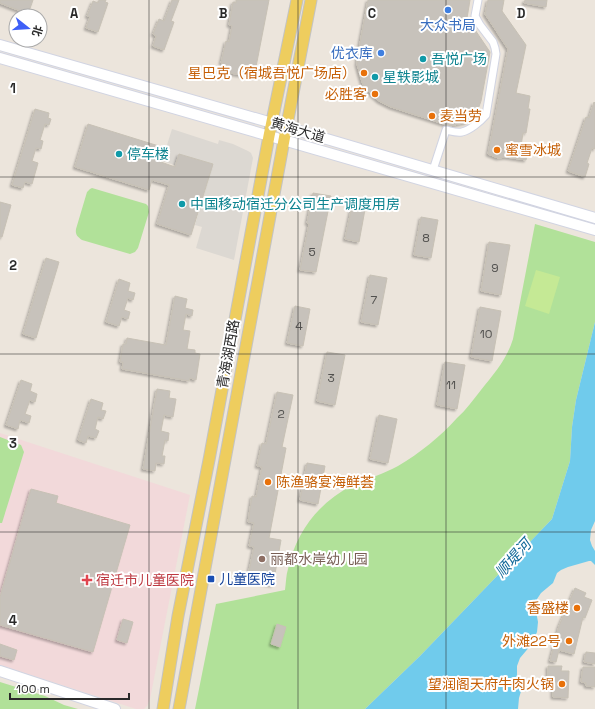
<svg xmlns="http://www.w3.org/2000/svg" width="595" height="709" viewBox="0 0 595 709" font-family="'Space Grotesk','Noto Sans SC',sans-serif">
<style>
.medical{fill:#f2d9da}
.green{fill:#b1e199}
.pitch{fill:#c5e995}
.plaza{fill:#dcd8d2}
.water{fill:#70cbec}
.building{fill:#c7c2bb;stroke:#c7c1b5;filter:url(#shadow)}
.lines{fill:none;stroke-linecap:round;stroke-linejoin:round}
.street-casing{stroke:#d1d4e2;stroke-width:9}
.secondary-casing{stroke:#d1d4e2;stroke-width:12}
.primary-casing{stroke:#c3c3c3;stroke-width:13}
.street{stroke:#fff;stroke-width:7}
.secondary{stroke:#fff;stroke-width:10}
.primary{stroke:#eecd5e;stroke-width:11}
.grid{fill:none;stroke:#2a2a2a;stroke-width:1;stroke-opacity:0.55}
.shop-dot{fill:#3f7fe0;stroke:#fff;stroke-width:1.5}
.culture-dot{fill:#0f9aa8;stroke:#fff;stroke-width:1.5}
.food-dot{fill:#e8710a;stroke:#fff;stroke-width:1.5}
.education-dot{fill:#8d6e63;stroke:#fff;stroke-width:1.5}
.transit-dot{fill:#1a4fb4;stroke:#fff;stroke-width:1.5}
.health-dot{fill:#e0444e;stroke:#fff;stroke-width:1.5}
.labels{text-anchor:middle;dominant-baseline:central;stroke-width:4;stroke-linejoin:round;paint-order:stroke}
.number-label{font-size:12px;fill:#51504e}
.shop-label{font-size:14px;fill:#366cbe;stroke:#fff}
.culture-label{font-size:14px;fill:#0d838f;stroke:#fff;text-anchor:start}
.food-label{font-size:14px;fill:#c56008;stroke:#fff;text-anchor:end}
.street-label{font-size:14px;fill:#2a2a2a;stroke:#fff}
.education-label{font-size:14px;fill:#785e54;stroke:#fff;text-anchor:start}
.transit-label{font-size:14px;fill:#164399;stroke:#fff;text-anchor:start}
.health-label{font-size:14px;fill:#be3a42;stroke:#fff;text-anchor:start}
.water-label{font-size:15px;font-style:italic;fill:#106898;stroke:#fff}
.grid-label{font-size:13px;text-anchor:middle;font-weight:bold;fill:#2a2a2a;stroke:#fff;stroke-width:4;stroke-linejoin:round;paint-order:stroke}
</style>
<defs>
<filter id="shadow"><feDropShadow dx="-2" dy="2" stdDeviation="1" flood-color="#0004"/></filter>
</defs>
<rect width="100%" height="100%" fill="#ece5dc"/>
<!-- medical -->
<polygon class="medical" points="0,433 190,495 150,699 147,706 144,709 136,709 0,665"/>
<!-- green -->
<g class="green">
<path d="M 92,188 L 146,204 L 148,206 L 149,212 L 138,248 L 135,252 L 130,254 L 82,240 C 78,237 75,235 76,229 L 87,192 L 90,189 Z"/>
<path d="M 535,224 L 595,242 L 595,322 L 576,400 L 572,427 L 570,461 L 552,519 L 420,656 L 365,709 L 195,709 L 216,604 L 285,590 C 286,583 286,575 288,569 C 296,532 319,502 353,485 C 368,478 384,474 398,466 C 420,453 440,437 457,418 C 466,410 473,400 481,390 C 494,374 507,359 513,339 Z"/>
<polygon points="0,437 21,445 24,452 2,523 0,523"/>
<polygon points="0,682 45,696 64,705 78,709 0,709"/>
</g>
<!-- pitch -->
<polygon class="pitch" points="536,270 560,277 549,314 525,306"/>
<!-- plaza -->
<polygon class="plaza" points="172,129 218,144 219,140 233,144 248,151 251,153 253,158 234,260 196,248 202,227 195,225 213,164 179,154 175,165 162,161"/>
<!-- water -->
<polygon class="water" points="595,322 595,521 591,530 590,540 592,546 595,551 595,565 591,561 589,561 568,567 561,570 557,573 553,583 541,593 537,599 535,606 538,622 537,632 531,645 520,658 517,666 517,675 522,684 522,688 519,698 518,709 365,709 420,656 552,519 570,461 572,427 576,400"/>
<!-- building -->
<g class="building">
<polygon points="0,0 33,0 28,14 0,3"/>
<polygon points="99,0 106,0 105,2 108,3 98,32 86,28 90,17 87,16 93,1 98,3"/>
<polygon points="172,0 179,0 171,21 174,22 164,50 153,46 156,36 153,34 159,19 164,21"/>
<polygon points="236,0 269,0 254,77 224,72 225,68 223,68 224,63 221,63 226,41 229,42 232,26 229,25 233,2 236,3"/>
<polygon points="368,0 470,0 467,18 490,52 481,101 478,109 467,122 450,126 391,107 379,101 369,92 363,85 360,75 357,64 358,54"/>
<polygon points="488,0 504,0 502,11 526,45 516,93 530,96 528,109 530,109 526,133 523,133 521,146 529,147 526,160 506,157 498,158 488,154 508,49 485,14"/>
<polygon points="525,0 547,0 546,7 524,3"/>
<polygon points="594,102 595,103 595,149 592,148 587,163 589,164 585,177 568,171 586,117 589,118"/>
<polygon points="35,109 49,113 48,118 51,119 49,125 45,124 40,140 43,141 41,149 36,148 32,161 38,163 32,184 25,182 23,188 12,185"/>
<polygon points="88,124 162,147 158,161 175,167 179,154 213,164 191,235 157,224 169,185 152,180 149,190 75,167"/>
<polygon points="313,193 331,196 316,272 300,270 309,224 307,223"/>
<polygon points="353,201 366,204 359,242 345,239"/>
<polygon points="0,202 11,205 2,237 0,237"/>
<polygon points="421,217 438,220 431,258 414,255"/>
<polygon points="489,242 510,245 501,295 481,291"/>
<polygon points="46,258 59,262 36,338 23,334"/>
<polygon points="370,275 387,278 378,325 361,322"/>
<polygon points="119,279 130,283 128,291 135,293 133,300 128,298 124,310 130,312 128,319 122,317 119,326 106,322"/>
<polygon points="175,296 187,299 185,308 193,310 192,316 186,314 183,330 190,331 187,349 195,350 195,353 200,354 196,380 190,378 189,381 122,369 123,362 120,362 123,344 126,344 127,338 166,345"/>
<polygon points="295,306 310,309 303,346 287,343"/>
<polygon points="480,307 501,311 492,361 471,357"/>
<polygon points="327,352 345,355 335,405 317,401"/>
<polygon points="445,362 465,365 457,409 437,405"/>
<polygon points="21,380 32,384 30,391 37,394 35,402 30,400 25,414 31,416 29,423 20,420 18,429 6,425"/>
<polygon points="157,389 170,391 169,398 176,399 173,417 164,415 161,431 169,433 168,441 165,440 162,456 165,456 164,464 156,463 155,471 143,469"/>
<polygon points="277,392 293,395 282,447 286,448 269,538 281,540 273,585 247,580 254,547 249,546 254,523 248,522 252,496 256,497 262,467 257,466 262,443 266,444"/>
<polygon points="91,399 103,403 101,410 106,411 103,419 98,417 95,429 99,431 96,438 88,436 86,443 78,440"/>
<polygon points="379,415 397,419 388,463 370,459"/>
<polygon points="307,463 325,466 318,504 300,500"/>
<polygon points="31,489 58,496 56,503 130,525 93,652 0,625 0,597"/>
<polygon points="575,588 586,593 584,597 592,600 585,618 583,617 574,654 559,650 556,662 550,661 559,626"/>
<polygon points="123,619 133,622 127,643 117,640"/>
<polygon points="277,624 286,627 280,647 271,644"/>
<polygon points="0,644 17,650 14,660 0,656"/>
<polygon points="586,652 595,653 595,664 584,662"/>
<polygon points="548,666 562,666 561,671 569,671 568,698 553,697 553,686 548,686"/>
<polygon points="583,667 595,667 595,687 586,686 586,683 581,682"/>
</g>
<g class="lines">
<defs>
<path id="street" d="M 433,170 L 446,130 C 451,131 456,133 462,132 C 470,130 480,122 486,115 L 496,54 L 495,48 L 493,42 L 480,25 L 475,16 L 478,0"/>
<g id="secondary">
<polyline points="0,45 286,127 595,218"/>
<polyline points="0,58 595,230"/>
<polyline points="0,671 115,709"/>
</g>
<g id="primary">
<polyline points="163,709 178,616 209,460 269,136 297,0"/>
<polyline points="179,709 284,140 311,0"/>
</g>
</defs>
<!-- street casing -->
<use href="#street" class="street-casing"/>
<!-- secondary casing -->
<use href="#secondary" class="secondary-casing"/>
<!-- primary casing -->
<use href="#primary" class="primary-casing"/>
<!-- street -->
<use href="#street" class="street"/>
<!-- secondary -->
<use href="#secondary" class="secondary"/>
<!-- primary -->
<use href="#primary" class="primary"/>
</g>
<!-- grid -->
<path class="grid" d="M 149,0 L 149,709M 298,0 L 298,709M 446,0 L 446,709M 0,177 L 595,177M 0,354 L 595,354M 0,532 L 595,532"/>
<!-- markers -->
<g class="shop-dot">
<circle cx="448" cy="10" r="4"/>
<circle cx="381" cy="53" r="4"/>
</g>
<g class="culture-dot">
<circle cx="423" cy="59" r="4"/>
<circle cx="375" cy="77" r="4"/>
<circle cx="119" cy="154" r="4"/>
<circle cx="182" cy="204" r="4"/>
</g>
<g class="food-dot">
<circle cx="364" cy="73" r="4"/>
<circle cx="375" cy="94" r="4"/>
<circle cx="432" cy="116" r="4"/>
<circle cx="497" cy="150" r="4"/>
<circle cx="268" cy="482" r="4"/>
<circle cx="577" cy="608" r="4"/>
<circle cx="569" cy="641" r="4"/>
<circle cx="562" cy="684" r="4"/>
</g>
<circle class="education-dot" cx="262" cy="559" r="4"/>
<rect class="transit-dot" x="207" y="575" width="8" height="8" rx="2"/>
<path class="health-dot" d="M85 574h4v4h4v4h-4v4h-4v-4h-4v-4h4z"/>
<g class="labels">
<!-- number labels -->
<g class="number-label">
<text x="426" y="238">8</text>
<text x="312" y="252">5</text>
<text x="495" y="268">9</text>
<text x="374" y="300">7</text>
<text x="299" y="326">4</text>
<text x="486" y="334">10</text>
<text x="331" y="378">3</text>
<text x="451" y="385">11</text>
<text x="281" y="414">2</text>
</g>
<!-- shop labels -->
<g class="shop-label">
<text x="448" y="25">大众书局</text>
<text x="373" y="53" text-anchor="end">优衣库</text>
</g>
<!-- culture labels -->
<g class="culture-label">
<text x="431" y="59">吾悦广场</text>
<text x="383" y="77">星轶影城</text>
<text x="127" y="154">停车楼</text>
<text x="190" y="204">中国移动宿迁分公司生产调度用房</text>
</g>
<!-- food labels -->
<g class="food-label">
<text x="356" y="73">星巴克（宿城吾悦广场店）</text>
<text x="367" y="94">必胜客</text>
<text x="440" y="116" text-anchor="start">麦当劳</text>
<text x="505" y="150" text-anchor="start">蜜雪冰城</text>
<text x="276" y="482" text-anchor="start">陈渔骆宴海鲜荟</text>
<text x="569" y="608">香盛楼</text>
<text x="561" y="641">外滩22号</text>
<text x="554" y="684">望润阁天府牛肉火锅</text>
</g>
<!-- street labels -->
<g class="street-label">
<text transform="translate(298 130) rotate(16)">黄海大道</text>
<text transform="translate(228 354) rotate(-80)">青海湖西路</text>
</g>
<!-- education labels -->
<g class="education-label">
<text x="270" y="559">丽都水岸幼儿园</text>
</g>
<!-- transit labels -->
<g class="transit-label">
<text x="219" y="579">儿童医院</text>
</g>
<!-- health labels -->
<g class="health-label">
<text x="96" y="580">宿迁市儿童医院</text>
</g>
<!-- water labels -->
<g class="water-label">
<text transform="translate(513 558) rotate(-48)">顺堤河</text>
</g>
</g>
<g class="grid-label">
<text x="74" y="18">A</text>
<text x="223" y="18">B</text>
<text x="372" y="18">C</text>
<text x="521" y="18">D</text>
<text x="13" y="93">1</text>
<text x="13" y="270">2</text>
<text x="13" y="448">3</text>
<text x="13" y="625">4</text>
</g>
<!-- north arrow -->
<g transform="translate(28 28) rotate(107)"><circle r="19" fill="#ffffff" stroke="#aaaaaa"/>
<path d="M0-3L7 15L0 10L-7 15Z" fill="#3e5ff7"/>
<text y="-6" font-size="11" font-weight="bold" text-anchor="middle" fill="#2a2a2a">北</text>
</g>
<!-- scale -->
<path d="M10 693v6h119v-6" fill="none" stroke="#2a2a2a" stroke-width="2"/>
<text x="16" y="693" font-size="12" fill="#2a2a2a" stroke="#ffffff" stroke-width="3" paint-order="stroke">100 m</text>
</svg>
